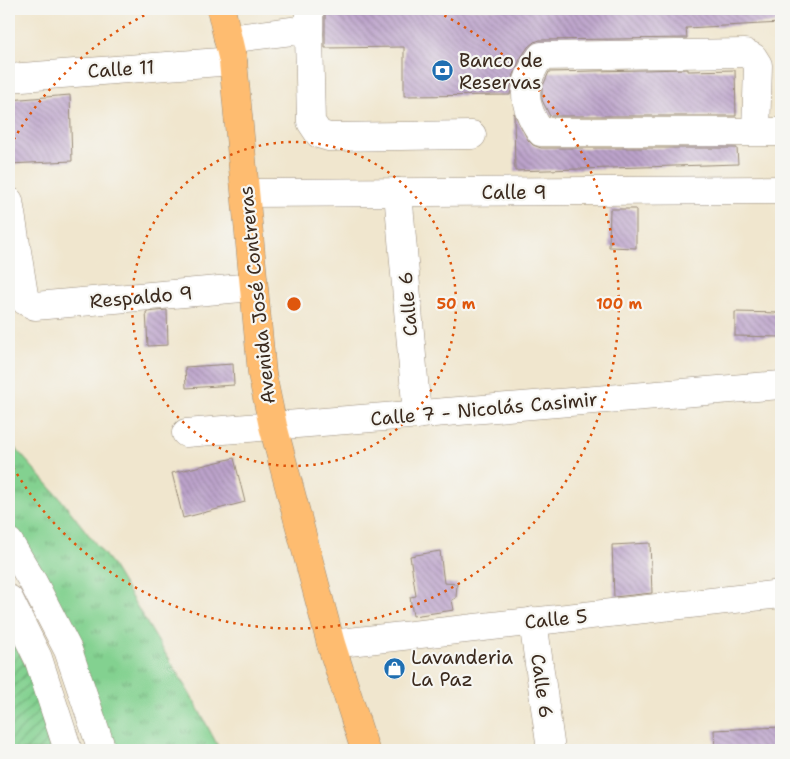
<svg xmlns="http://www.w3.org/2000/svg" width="790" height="759" viewBox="0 0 790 759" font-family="'Shantell Sans',sans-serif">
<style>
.park{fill:url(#park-tufts);stroke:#5f7e57}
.garden{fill:url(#garden-furrows);stroke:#5f7e57}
.building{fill:url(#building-back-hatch)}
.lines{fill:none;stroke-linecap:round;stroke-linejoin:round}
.minor-casing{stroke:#968876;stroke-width:29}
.major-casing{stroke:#968876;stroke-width:29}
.minor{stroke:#fff;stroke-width:28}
.major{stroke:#febc70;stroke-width:28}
.ring{fill:none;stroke:#df570d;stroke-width:2.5;stroke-dasharray:2.5 5}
.labels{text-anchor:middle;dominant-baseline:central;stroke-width:4.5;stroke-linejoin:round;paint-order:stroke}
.poi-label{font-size:19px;fill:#3b2a1e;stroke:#f6f6f2;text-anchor:start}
.street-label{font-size:19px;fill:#3b2a1e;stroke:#f6f6f2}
.centre{fill:#df570d;stroke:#f6f6f2;stroke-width:2.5}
.ring-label{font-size:15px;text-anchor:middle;font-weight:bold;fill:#df570d;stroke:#f6f6f2;stroke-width:4.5;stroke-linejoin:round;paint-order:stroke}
</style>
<defs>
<pattern id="park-tufts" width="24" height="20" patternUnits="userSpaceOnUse" patternTransform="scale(1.25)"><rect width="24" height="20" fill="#83d190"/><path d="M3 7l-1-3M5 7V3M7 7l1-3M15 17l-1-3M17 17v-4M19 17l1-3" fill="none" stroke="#6caa75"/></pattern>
<pattern id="garden-furrows" width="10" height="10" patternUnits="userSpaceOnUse" patternTransform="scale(1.25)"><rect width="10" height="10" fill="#83d190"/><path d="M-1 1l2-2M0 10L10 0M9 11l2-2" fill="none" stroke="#6caa75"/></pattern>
<pattern id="building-back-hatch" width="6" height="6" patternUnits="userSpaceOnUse" patternTransform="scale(1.25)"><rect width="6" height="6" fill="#bca3cb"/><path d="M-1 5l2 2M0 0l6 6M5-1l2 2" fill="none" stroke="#9a85a4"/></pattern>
</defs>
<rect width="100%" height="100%" fill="#f6f6f2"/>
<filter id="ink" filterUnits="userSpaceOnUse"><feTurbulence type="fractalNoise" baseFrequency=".02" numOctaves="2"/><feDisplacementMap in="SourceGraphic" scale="10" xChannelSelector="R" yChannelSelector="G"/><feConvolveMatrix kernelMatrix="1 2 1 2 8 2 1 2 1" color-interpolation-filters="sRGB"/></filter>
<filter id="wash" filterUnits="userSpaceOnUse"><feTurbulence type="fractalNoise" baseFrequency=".0096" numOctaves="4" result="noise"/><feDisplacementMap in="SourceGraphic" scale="20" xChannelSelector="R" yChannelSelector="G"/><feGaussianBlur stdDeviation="1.12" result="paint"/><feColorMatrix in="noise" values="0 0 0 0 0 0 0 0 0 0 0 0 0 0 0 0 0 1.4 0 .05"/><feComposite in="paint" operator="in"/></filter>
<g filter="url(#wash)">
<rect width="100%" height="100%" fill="#f0e6ce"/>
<!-- park -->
<polygon class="park" points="9,441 59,497 110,562 194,701 220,750 112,750 66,625 9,525"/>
<!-- garden -->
<polygon class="garden" points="9,631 36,687 50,750 9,750"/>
<g id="blocks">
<!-- building -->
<g class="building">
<polygon points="325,9 781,9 781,23 686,28 687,38 540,40 534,42 528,47 520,59 512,80 510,95 404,96 404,47 325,48"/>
<polygon points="688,69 688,71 735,70 736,116 550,116 542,100 542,88 549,72"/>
<polygon points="70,95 72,161 9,164 9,100"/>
<polygon points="514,113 528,140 533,145 541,148 737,148 738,164 515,171"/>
<polygon points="610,209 636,209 636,248 609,247"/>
<polygon points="167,310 168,345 148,346 146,312"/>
<polygon points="735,312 781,313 781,337 735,336"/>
<polygon points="233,364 234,385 186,388 185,367"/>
<polygon points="234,458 245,502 183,518 172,473"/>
<polygon points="650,543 652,593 614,597 612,545"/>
<polygon points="440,551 444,583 457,584 456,598 452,600 454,610 413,616 410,597 416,596 410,556"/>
<polygon points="781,727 781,750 715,750 714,730"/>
</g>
</g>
</g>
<g filter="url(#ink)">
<use href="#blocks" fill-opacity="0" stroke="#968876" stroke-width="1"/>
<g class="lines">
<defs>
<g id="minor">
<polyline points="309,34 309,9"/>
<polyline points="228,39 292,31 309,34 311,122 319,134 329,137 472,135"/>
<polyline points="9,78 233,61"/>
<path d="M 756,132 L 758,65 L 753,57 L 745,53 L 541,56 C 521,83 521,104 541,132 L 781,132"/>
<polyline points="398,192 417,415"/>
<polyline points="246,193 781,190"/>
<polyline points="9,201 25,301 35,306 253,287"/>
<polyline points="186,433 781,385"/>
<polyline points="9,542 33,582 68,650 102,750"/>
<polyline points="9,599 38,658 68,750"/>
<polyline points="533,621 551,750"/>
<polyline points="331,644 781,594"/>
</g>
<polyline id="major" points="221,9 233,61 262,374 273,426 331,644 365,750"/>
</defs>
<!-- minor casing -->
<use href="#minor" class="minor-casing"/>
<!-- major casing -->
<use href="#major" class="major-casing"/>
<!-- minor -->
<use href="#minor" class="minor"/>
<!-- major -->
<use href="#major" class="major"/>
</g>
</g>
<!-- distance rings -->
<g class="ring">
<circle cx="294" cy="304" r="162"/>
<path d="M10 146A325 325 0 0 1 157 9M431 9A325 325 0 1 1 10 462"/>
</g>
<!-- icons -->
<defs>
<symbol id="bank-disc" viewBox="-11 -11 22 22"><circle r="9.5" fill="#1f6fb2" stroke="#f6f6f2"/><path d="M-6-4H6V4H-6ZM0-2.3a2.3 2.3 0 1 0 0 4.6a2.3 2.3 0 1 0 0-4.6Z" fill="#fff"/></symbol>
<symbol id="shop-disc" viewBox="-11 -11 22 22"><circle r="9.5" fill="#1f6fb2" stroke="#f6f6f2"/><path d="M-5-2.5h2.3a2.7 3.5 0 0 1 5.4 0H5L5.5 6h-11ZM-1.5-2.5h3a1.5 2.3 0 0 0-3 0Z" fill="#fff"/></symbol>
</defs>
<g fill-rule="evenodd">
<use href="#bank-disc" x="430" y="58" width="25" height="25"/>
<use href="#shop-disc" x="382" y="656" width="25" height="25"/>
</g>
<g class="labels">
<!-- poi labels -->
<g class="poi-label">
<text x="459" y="60">Banco de<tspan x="459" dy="22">Reservas</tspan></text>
<text x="411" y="657">Lavanderia<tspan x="411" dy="22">La Paz</tspan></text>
</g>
<!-- street labels -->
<g class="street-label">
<text transform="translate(121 69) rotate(-4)">Calle 11</text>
<text x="514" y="192">Calle 9</text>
<text transform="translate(257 295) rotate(-96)">Avenida José Contreras</text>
<text transform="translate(141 297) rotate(-5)">Respaldo 9</text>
<text transform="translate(408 304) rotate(-95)">Calle 6</text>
<text transform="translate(484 409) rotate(-5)">Calle 7 - Nicolás Casimir</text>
<text transform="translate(556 619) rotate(-6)">Calle 5</text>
<text transform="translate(542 686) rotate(82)">Calle 6</text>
</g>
</g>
<circle cx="294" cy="304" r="8" class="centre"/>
<g class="ring-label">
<text x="456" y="309">50 m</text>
<text x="619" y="309">100 m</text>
</g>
<!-- margin -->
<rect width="790" height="759" fill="none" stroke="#f6f6f2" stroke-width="30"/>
</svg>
